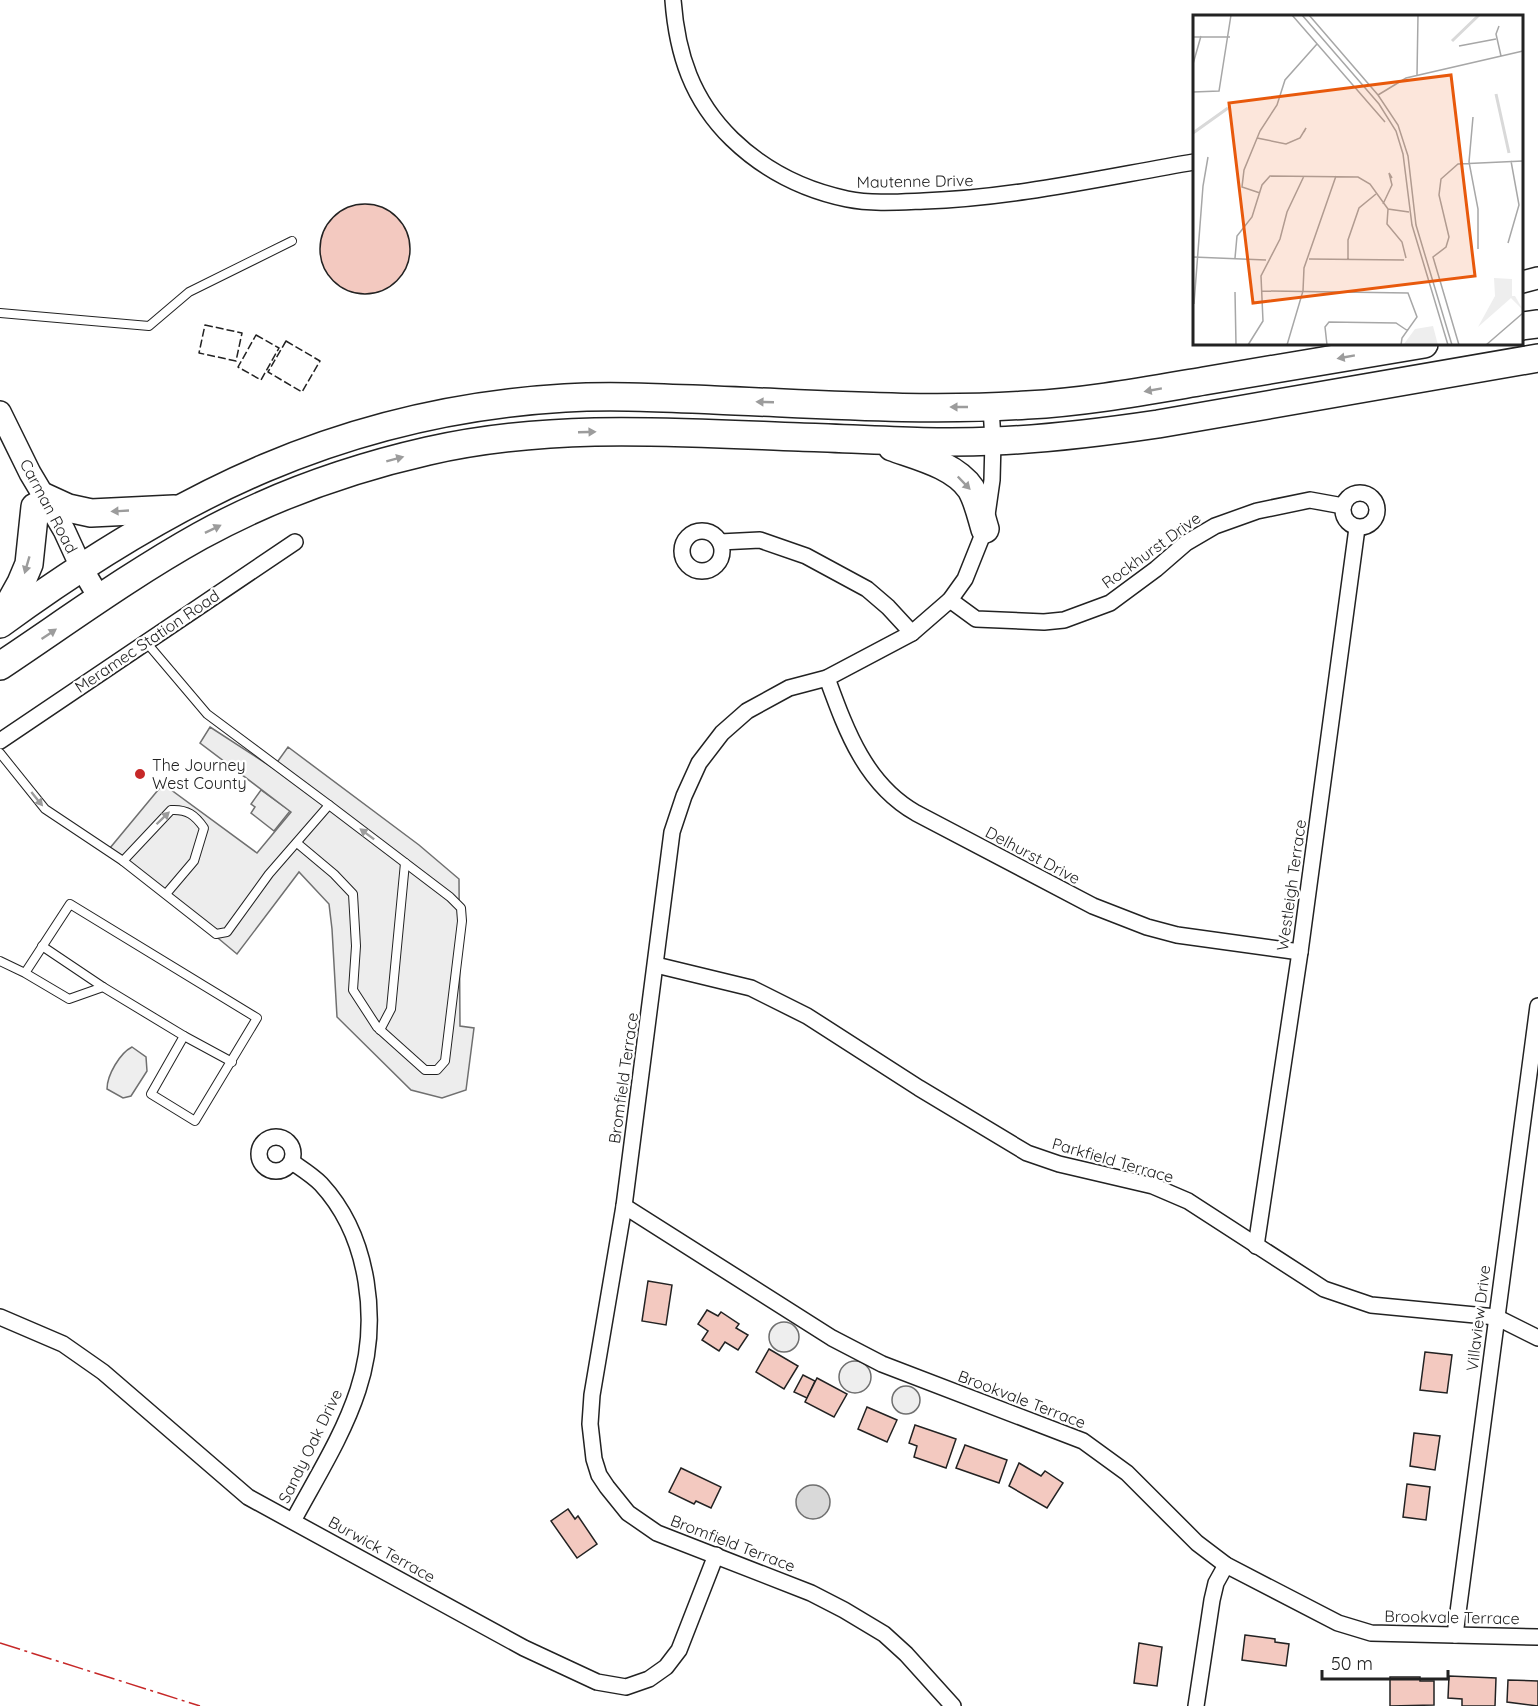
<svg xmlns="http://www.w3.org/2000/svg" width="1538" height="1706" viewBox="0 0 1538 1706" font-family="Quicksand,sans-serif">
<style>
.green{fill:#eee;stroke:#6f6f6f;stroke-width:1.5}
.parking{fill:#ededed;stroke:#6f6f6f;stroke-width:1.5}
.water{fill:#d9d9d9;stroke:#6f6f6f;stroke-width:1.5}
.building{fill:#f3c9c0;stroke:#222;stroke-width:1.5}
.lines{fill:none;stroke-linecap:round;stroke-linejoin:round}
.lane-casing{stroke:#222;stroke-width:10}
.street-casing{stroke:#222;stroke-width:18}
.secondary-casing{stroke:#222;stroke-width:24}
.highway-casing{stroke:#222;stroke-width:30}
.lane{stroke:#fff;stroke-width:8}
.street{stroke:#fff;stroke-width:15}
.secondary{stroke:#fff;stroke-width:21}
.highway{stroke:#fff;stroke-width:27}
.fence{stroke:#222;stroke-width:1.5;stroke-dasharray:8 3;stroke-linecap:butt}
.power{stroke:#c62828;stroke-width:1.5;stroke-dasharray:21 4.5 3 4.5;stroke-linecap:butt}
.oneway{fill:#9c9c9c}
.poi-dot{fill:#c62828;stroke:#fff;stroke-width:2}
.labels{text-anchor:middle;dominant-baseline:central;stroke-width:4.5;stroke-linejoin:round;paint-order:stroke}
.street-label{font-size:16px;fill:#222;stroke:#fff}
.poi-label{font-size:16px;fill:#222;stroke:#fff;text-anchor:start}
.inset-river{fill:none;stroke:#d9d9d9;stroke-width:3}
.inset-road{fill:none;stroke:#a7a7a7;stroke-width:1.5}
.view{fill:#e8590c;fill-opacity:0.15;stroke:#e8590c;stroke-width:3}
.inset-edge{fill:none;stroke:#222;stroke-width:3}
</style>
<rect width="100%" height="100%" fill="#fff"/>
<!-- green -->
<g class="green">
<polygon points="261,790 290,811 274,831 251,813 255,807 251,804"/>
<path d="M 132,1047 L 146,1057 L 147,1071 L 131,1096 L 123,1098 L 107,1089 C 107,1075 120,1053 132,1047 Z"/>
<circle cx="784" cy="1337" r="15"/>
<circle cx="855" cy="1377" r="16"/>
<circle cx="906" cy="1400" r="14"/>
</g>
<!-- parking -->
<polygon class="parking" points="210,727 273,768 288,747 419,845 459,879 460,1026 474,1028 466,1090 442,1098 411,1090 337,1017 332,929 329,904 299,872 237,954 110,848 163,784 257,853 291,812 200,743"/>
<!-- water -->
<circle class="water" cx="813" cy="1502" r="17"/>
<!-- building -->
<g class="building">
<circle cx="365" cy="249" r="45"/>
<polygon points="648,1281 672,1285 666,1325 642,1321"/>
<polygon points="707,1310 718,1316 721,1312 739,1324 736,1328 748,1335 738,1350 725,1342 719,1351 702,1340 708,1331 698,1324"/>
<polygon points="769,1349 798,1366 784,1389 756,1372"/>
<polygon points="1425,1352 1452,1355 1447,1393 1420,1390"/>
<polygon points="803,1375 815,1381 807,1398 794,1392"/>
<polygon points="817,1378 847,1394 834,1417 805,1402"/>
<polygon points="867,1407 897,1420 887,1442 858,1429"/>
<polygon points="915,1425 956,1439 946,1468 914,1457 917,1446 909,1443"/>
<polygon points="1414,1433 1440,1436 1435,1470 1410,1466"/>
<polygon points="965,1445 1007,1460 999,1483 956,1468"/>
<polygon points="1019,1463 1041,1476 1045,1471 1063,1483 1047,1508 1009,1486"/>
<polygon points="681,1468 721,1487 711,1508 696,1501 694,1504 669,1492"/>
<polygon points="1407,1484 1430,1487 1426,1520 1403,1517"/>
<polygon points="568,1509 575,1519 578,1516 597,1544 577,1558 551,1521"/>
<polygon points="1245,1635 1275,1639 1275,1642 1289,1644 1286,1666 1242,1660"/>
<polygon points="1139,1643 1162,1647 1157,1686 1134,1683"/>
<polygon points="1449,1676 1496,1678 1495,1706 1462,1706 1462,1699 1448,1698"/>
<polygon points="1390,1677 1420,1677 1420,1681 1434,1681 1434,1705 1390,1706"/>
<polygon points="1508,1680 1538,1681 1538,1706 1507,1702"/>
</g>
<g class="lines">
<defs>
<g id="lane">
<polyline points="0,313 149,326 189,292 292,241"/>
<polyline points="0,753 45,809 123,861 216,934 227,932 269,874 329,805 207,714 146,642"/>
<polyline points="297,843 334,874 353,894 356,946 353,990 377,1027 425,1070 437,1070 445,1061 462,921 461,908 450,897 329,805"/>
<path d="M 123,861 L 171,810 C 187,809 195,815 204,828 L 194,861 L 166,894"/>
<polyline points="42,946 103,987"/>
<polyline points="0,961 25,973 69,999 103,987 184,1036 151,1094 195,1121 257,1018 70,904 25,973"/>
<polyline points="380,1030 391,1009 405,863"/>
<polyline points="184,1036 232,1062"/>
</g>
<g id="street">
<path d="M 673,0 C 677,54 692,100 732,139 C 764,170 804,190 847,199 C 872,204 899,202 924,201 C 1015,198 1105,177 1194,162"/>
<circle cx="1360" cy="510" r="17"/>
<circle cx="702" cy="551" r="20"/>
<polyline points="720,542 760,540 806,556 867,589 888,607 912,633"/>
<polyline points="950,600 976,619 1044,622 1064,620 1110,603 1156,569 1186,543 1215,526 1257,511 1310,500 1343,506"/>
<path d="M 827,678 C 846,730 865,784 916,813 L 1093,906 L 1147,927 L 1177,935 L 1300,952"/>
<polyline points="0,741 295,542"/>
<polyline points="656,965 751,988 807,1016 919,1088 1027,1153 1059,1164 1153,1186 1188,1201 1324,1289 1371,1305 1496,1317 1538,1338"/>
<circle cx="276" cy="1154" r="17"/>
<path d="M 292,1162 C 302,1169 312,1175 321,1184 C 370,1237 380,1323 358,1390 C 343,1436 316,1478 293,1521"/>
<polyline points="624,1206 832,1338 882,1364 1083,1441 1127,1473 1197,1543 1226,1565 1338,1623 1371,1633 1538,1637"/>
<polyline points="1256,1246 1300,952 1357,528"/>
<polyline points="0,1317 63,1344 103,1372 248,1497 524,1648 597,1682 626,1687 649,1679 666,1667 679,1650 716,1555"/>
<polyline points="1455,1635 1538,1006"/>
<polyline points="953,1706 906,1654 884,1634 844,1610 811,1593 657,1533 628,1513 607,1487 599,1475 594,1459 590,1424 592,1395 624,1206 672,832 684,796 699,763 722,733 747,711 789,688 827,678 912,633 950,600 965,579 985,529 992,480 993,441 991,407"/>
<polyline points="1196,1706 1212,1600 1216,1583 1226,1565"/>
</g>
<g id="secondary">
<polyline points="1522,282 1538,278"/>
<polyline points="0,412 30,473 64,530 81,567 100,599"/>
</g>
<g id="highway">
<polyline points="1522,326 1538,324"/>
<path d="M 892,447 C 917,456 955,465 971,489 C 978,501 981,516 985,529"/>
<polyline points="44,497 68,508 91,513 174,509"/>
<polyline points="1,619 21,583 29,564 35,507"/>
<path d="M 0,624 C 175,496 344,411 565,398 C 614,395 664,398 714,400 C 817,404 923,412 1027,405 C 1086,402 1145,391 1204,381 C 1277,369 1351,356 1424,344"/>
<path d="M 0,666 C 66,622 130,575 200,536 C 271,497 349,469 428,451 C 550,423 675,432 799,437 C 864,439 929,444 994,441 C 1049,439 1104,432 1158,424 L 1538,358"/>
</g>
</defs>
<!-- lane casing -->
<use href="#lane" class="lane-casing"/>
<!-- street casing -->
<use href="#street" class="street-casing"/>
<!-- secondary casing -->
<use href="#secondary" class="secondary-casing"/>
<!-- highway casing -->
<use href="#highway" class="highway-casing"/>
<!-- lane -->
<use href="#lane" class="lane"/>
<!-- street -->
<use href="#street" class="street"/>
<!-- secondary -->
<use href="#secondary" class="secondary"/>
<!-- highway -->
<use href="#highway" class="highway"/>
<!-- fence -->
<g class="fence">
<polygon points="205,325 242,333 236,361 199,353"/>
<polygon points="256,335 279,348 261,380 238,367"/>
<polygon points="286,341 320,361 302,392 268,372"/>
</g>
<!-- power -->
<polyline class="power" points="0,1643 200,1706"/>
</g>
<!-- one-way arrows -->
<defs><path id="oneway-solid" d="M-6-.8H1V-3.2L6.5 0L1 3.2V.8H-6Z" transform="scale(1.5)"/></defs>
<g class="oneway">
<use href="#oneway-solid" transform="translate(1346 357) rotate(170)"/>
<use href="#oneway-solid" transform="translate(1153 390) rotate(170)"/>
<use href="#oneway-solid" transform="translate(765 402) rotate(-178)"/>
<use href="#oneway-solid" transform="translate(959 407) rotate(180)"/>
<use href="#oneway-solid" transform="translate(587 432) rotate(-2)"/>
<use href="#oneway-solid" transform="translate(395 459) rotate(-15)"/>
<use href="#oneway-solid" transform="translate(964 483) rotate(46)"/>
<use href="#oneway-solid" transform="translate(120 511) rotate(177)"/>
<use href="#oneway-solid" transform="translate(213 529) rotate(-26)"/>
<use href="#oneway-solid" transform="translate(27 565) rotate(106)"/>
<use href="#oneway-solid" transform="translate(49 634) rotate(-34)"/>
<use href="#oneway-solid" transform="translate(37 799) rotate(51)"/>
<use href="#oneway-solid" transform="translate(163 818) rotate(-44)"/>
<use href="#oneway-solid" transform="translate(367 834) rotate(-143)"/>
</g>
<!-- markers -->
<circle class="poi-dot" cx="140" cy="774" r="6"/>
<g class="labels">
<!-- street labels -->
<g class="street-label">
<text transform="translate(915 181) rotate(-1)">Mautenne Drive</text>
<text transform="translate(49 506) rotate(62)">Carman Road</text>
<text transform="translate(1151 550) rotate(-36)">Rockhurst Drive</text>
<text transform="translate(147 641) rotate(-34)">Meramec Station Road</text>
<text transform="translate(1033 855) rotate(28)">Delhurst Drive</text>
<text transform="translate(1291 885) rotate(-82)">Westleigh Terrace</text>
<text transform="translate(623 1078) rotate(-82)">Bromfield Terrace</text>
<text transform="translate(1113 1160) rotate(16)">Parkfield Terrace</text>
<text transform="translate(1478 1318) rotate(-83)">Villaview Drive</text>
<text transform="translate(1022 1399) rotate(21)">Brookvale Terrace</text>
<text transform="translate(310 1446) rotate(-64)">Sandy Oak Drive</text>
<text transform="translate(733 1543) rotate(21)">Bromfield Terrace</text>
<text transform="translate(382 1549) rotate(29)">Burwick Terrace</text>
<text transform="translate(1452 1617) rotate(1)">Brookvale Terrace</text>
</g>
<!-- poi labels -->
<g class="poi-label">
<text x="152" y="765">The Journey<tspan x="152" dy="18">West County</tspan></text>
</g>
</g>
<!-- overview -->
<g transform="translate(1193 15)">
<rect width="330" height="330" fill="#fff"/>
<path d="M 301,263 L 319,264 L 319,281 L 322,281 L 330,295 L 318,283 L 285,312 L 302,281 ZM 240,311 L 245,330 L 211,329 L 222,314 Z" fill="#eee"/>
<path class="inset-river" d="M 259,26 L 286,0M 303,79 L 316,138M 0,118 L 35,93"/>
<path class="inset-road" d="M 99,0 L 192,107M 109,0 L 186,89 L 203,116 L 210,139 L 219,210 L 255,330M 116,0 L 185,80 L 205,110 L 215,141 L 223,210 L 259,330M 306,11 L 303,19 L 308,41M 0,22 L 37,22M 266,31 L 303,24M 0,49 L 8,21M 224,60 L 225,0M 0,77 L 26,76 L 38,0M 185,80 L 213,63 L 330,36M 280,102 L 276,147 L 285,194 L 285,234M 64,123 L 93,129 L 107,123 L 113,113 L 111,117M 67,178 L 49,172 L 51,155 L 67,116 L 84,90 L 92,65 L 124,29M 190,189 L 199,170 L 196,158 L 199,163M 195,194 L 194,209 L 209,227 L 213,243M 315,228 L 326,190 L 318,146M 0,242 L 73,245M 42,243 L 44,221 L 59,202 L 69,170 L 77,161 L 165,162 L 177,169 L 195,194 L 216,197M 116,244 L 211,245M 155,245 L 155,225 L 166,193 L 183,179M 68,276 L 215,278 L 224,302 L 209,323 L 208,330M 42,277 L 43,330M 1,289 L 10,171 L 15,142M 55,330 L 70,306 L 68,261 L 87,224 L 94,197 L 111,161M 94,330 L 110,276 L 111,253 L 143,161M 134,330 L 132,312 L 136,307 L 203,308 L 215,316M 266,330 L 240,242 L 253,232 L 256,222 L 246,180 L 248,164 L 265,149 L 330,146M 293,330 L 330,298"/>
<path class="view" d="M 258,60 L 282,261 L 60,288 L 36,88 Z"/>
<rect width="330" height="330" class="inset-edge"/>
</g>
<!-- scale -->
<path d="M1322 1670v9h126v-9" fill="none" stroke="#222222" stroke-width="3"/>
<text x="1331" y="1670" font-size="18" fill="#222222" stroke="#ffffff" stroke-width="4.5" paint-order="stroke">50 m</text>
</svg>
